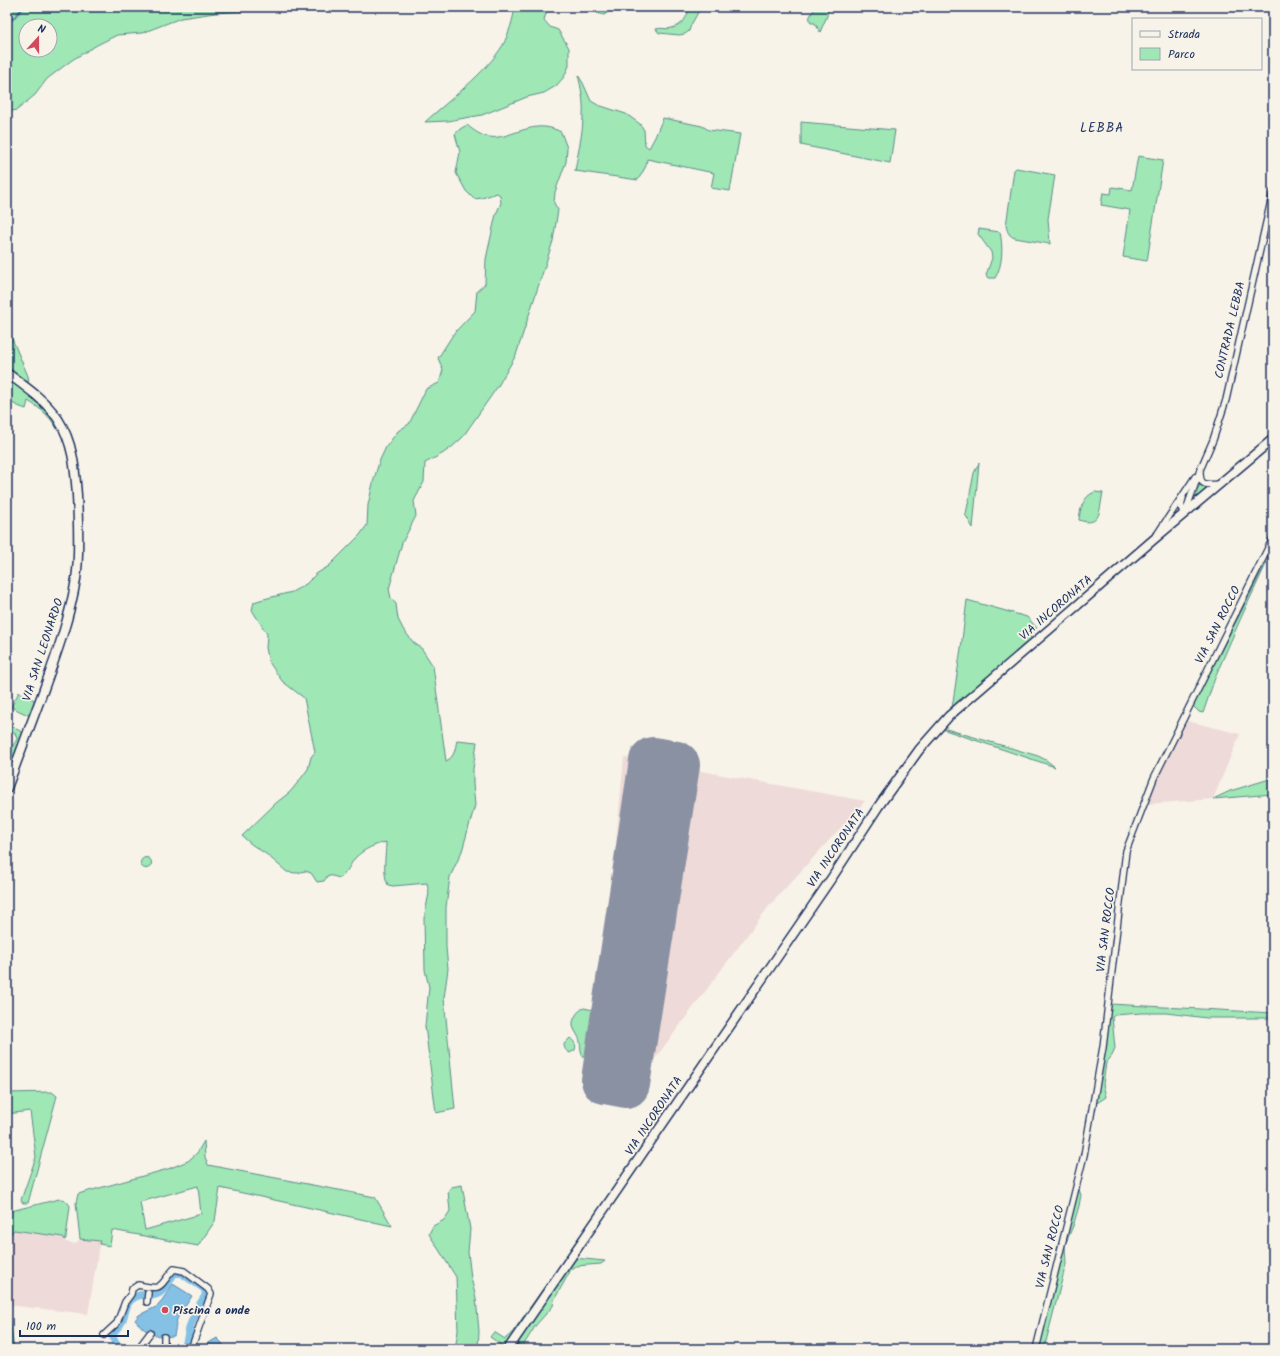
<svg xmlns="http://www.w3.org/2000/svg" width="1280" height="1356" viewBox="0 0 1280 1356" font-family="Kalam,sans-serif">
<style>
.built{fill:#eedad8}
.green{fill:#9fe7b5;stroke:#5d8b8a;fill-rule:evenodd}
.water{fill:#84c1e4;stroke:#5a87ae}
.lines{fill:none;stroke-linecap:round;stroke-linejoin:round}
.stream{stroke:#5a87ae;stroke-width:2}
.canal{stroke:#84c1e4;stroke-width:8}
.runway{stroke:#8991a3;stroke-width:48}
.street-casing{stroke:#1b2f5e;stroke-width:8}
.secondary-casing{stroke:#1b2f5e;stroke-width:11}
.street{stroke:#f7f3e8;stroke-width:5.5}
.secondary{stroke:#f7f3e8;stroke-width:8}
.poi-dot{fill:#d1495b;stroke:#f7f3e8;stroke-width:1.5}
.labels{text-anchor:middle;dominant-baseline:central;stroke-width:3.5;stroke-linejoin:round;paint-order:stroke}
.street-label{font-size:12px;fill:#1b2f5e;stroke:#f7f3e8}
.poi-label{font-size:12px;font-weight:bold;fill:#1b2f5e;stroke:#f7f3e8;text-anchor:start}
.neighbourhood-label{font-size:13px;letter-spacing:1px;fill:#1b2f5e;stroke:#f7f3e8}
</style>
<rect width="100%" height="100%" fill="#f7f3e8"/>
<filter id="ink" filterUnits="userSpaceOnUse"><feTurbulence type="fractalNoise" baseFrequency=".025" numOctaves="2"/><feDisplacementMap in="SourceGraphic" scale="8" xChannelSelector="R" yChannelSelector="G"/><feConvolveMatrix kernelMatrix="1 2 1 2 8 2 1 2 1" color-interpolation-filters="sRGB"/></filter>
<g filter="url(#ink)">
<!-- built -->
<g class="built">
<polygon points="1187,721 1240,734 1213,799 1147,804 1165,761"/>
<polygon points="624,757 865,801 769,906 621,1104 595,1070"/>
<polygon points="14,1230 63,1237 66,1242 75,1244 80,1239 100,1241 88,1314 8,1305 7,1294 7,1238"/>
</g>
<!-- green -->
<g class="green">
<path d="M 7,7 L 263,7 L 243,11 L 215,13 L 181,18 L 142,33 L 117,35 L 97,45 L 72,60 L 47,79 L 35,95 L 17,110 L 7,112 ZM 26,26 L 50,26 L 50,50 L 26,50 Z"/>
<path d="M 515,7 L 548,7 L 544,20 L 550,27 L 558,30 L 569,48 L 569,66 L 564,77 L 556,86 L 544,93 L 527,97 L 482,115 L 448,121 L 425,122 C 450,99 485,74 503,45 C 509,33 513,20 515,7 Z"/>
<polygon points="595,7 608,7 607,13 604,15 597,13 594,10"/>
<path d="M 689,7 L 701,7 L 691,25 L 689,31 L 685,34 L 679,35 L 659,33 L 656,29 C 662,27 666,30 672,28 C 682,26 688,17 689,7 Z"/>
<path d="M 815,7 L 828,7 L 827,16 L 820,32 L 815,23 L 811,23 C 807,15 813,14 815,7 Z"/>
<path d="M 578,75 L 583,83 L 591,101 L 598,105 L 626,114 L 640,124 L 644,130 L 645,145 L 649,148 L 655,137 L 663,118 L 702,126 L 709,130 L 740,134 L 730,191 L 711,188 L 714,173 L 647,159 L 646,166 L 638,180 L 575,171 C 578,152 583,134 583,115 C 584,102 581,87 578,75 Z"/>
<polygon points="801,122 895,130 890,163 801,145"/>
<path d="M 467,125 C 473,130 481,136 489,137 C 494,138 499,137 504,136 C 525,130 540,121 561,132 L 567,148 L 566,162 L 555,192 L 554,203 L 558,210 L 553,241 L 516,355 L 498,386 L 462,438 L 452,447 L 442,454 L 425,463 L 424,482 L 414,501 L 416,516 L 402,543 L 389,589 L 391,598 L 396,604 L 398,619 L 403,629 L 413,642 L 422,649 L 433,666 L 446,761 C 455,757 455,749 457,740 L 477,742 L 473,769 L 473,784 L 475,805 L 462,851 L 450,877 L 446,907 L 446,947 L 448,969 L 444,998 L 455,1109 L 436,1113 L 425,1026 L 429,987 L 425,970 L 424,918 L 429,893 L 427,883 L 393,886 L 388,885 C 382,873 386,855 386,842 C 374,845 364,849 355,858 C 350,865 347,873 340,878 L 328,875 L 324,881 L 317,882 L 311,873 L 305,871 L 296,873 L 287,872 L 266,854 L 251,844 L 242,836 L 276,803 L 290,792 L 299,781 L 308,769 L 311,757 L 315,752 L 304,698 L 282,681 L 269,662 L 266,648 L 267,634 L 252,610 L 254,602 L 260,600 L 292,592 L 306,584 L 316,574 L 329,566 L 360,535 L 367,525 L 368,505 L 373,483 L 379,462 L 386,447 L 398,431 L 409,424 L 426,389 L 439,383 L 443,370 L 438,358 L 454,333 L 475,311 L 477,291 L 485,284 L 486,259 L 496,214 L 501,203 L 500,195 L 497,193 L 482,198 L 474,199 L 466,191 L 456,173 L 460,152 L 455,134 L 460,129 Z"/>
<polygon points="1138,156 1163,160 1147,261 1123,257 1130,210 1101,205 1103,193 1111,194 1112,187 1132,190"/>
<path d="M 1016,168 L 1055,175 L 1048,219 L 1050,244 L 1015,238 C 1009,236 1008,233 1006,226 L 1014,170 Z"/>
<path d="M 979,229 L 1000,232 C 1003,247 1003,265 995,278 L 988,278 L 986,275 L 992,258 L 991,252 L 978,234 Z"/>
<polygon points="7,327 28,376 29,381 25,383 7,369"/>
<path d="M 8,377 C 27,392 45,406 58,426 L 57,429 C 50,416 41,409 28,401 L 26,409 C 15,405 7,403 7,390 C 7,386 7,381 8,377 Z"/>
<polygon points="979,463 973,528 965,514 966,514 974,473"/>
<polygon points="1200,484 1208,489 1196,499 1195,498"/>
<path d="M 1095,492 L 1103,493 C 1099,509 1102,528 1079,520 C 1080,509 1083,496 1095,492 Z"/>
<polygon points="1273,549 1240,620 1216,675 1203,713 1199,712 1193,706"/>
<polygon points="967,600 1027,617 1037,628 1029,635 1032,639 952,708 961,648"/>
<polygon points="19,692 36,701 30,716 11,707"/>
<path d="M 7,724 L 24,733 L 15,759 C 1,748 15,748 17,738 L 15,733 L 10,732 L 7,729 Z"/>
<polygon points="943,728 1038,756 1046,760 1055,767 942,729"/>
<polygon points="1273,778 1273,794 1213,799 1230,791"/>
<circle cx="146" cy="863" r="5.5"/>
<polygon points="1110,1004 1273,1013 1273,1018 1207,1018 1166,1013 1141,1013 1115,1015 1112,1017 1115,1048 1111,1057 1106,1063 1103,1084 1106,1097 1097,1103 1094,1104"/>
<path d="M 584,1008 L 593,1010 C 595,1019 590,1030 593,1036 C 592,1045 599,1053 592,1060 C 578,1061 582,1046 579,1038 C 577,1034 574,1030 573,1026 C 572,1019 578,1010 584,1008 Z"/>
<path d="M 570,1038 C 574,1041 577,1045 575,1050 L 570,1053 C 566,1051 564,1049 564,1044 Z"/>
<polygon points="52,1092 57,1096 28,1203 23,1203 21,1200 36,1157 30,1111 7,1114 7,1093"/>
<path d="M 204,1141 L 205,1157 L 208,1165 L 375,1197 L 392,1226 L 220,1188 L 215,1221 L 198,1246 L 112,1230 L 110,1246 L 99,1244 L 100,1241 L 80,1239 L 76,1203 L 78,1194 L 168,1169 L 188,1161 L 197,1153 ZM 198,1186 L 201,1214 L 145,1230 L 140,1202 Z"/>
<polygon points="462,1185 470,1229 468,1252 471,1278 476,1298 479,1331 478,1349 455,1349 458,1331 456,1277 429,1234 433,1226 444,1220 450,1211 448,1191 451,1187"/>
<polygon points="1078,1187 1081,1195 1079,1206 1073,1226 1065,1245 1066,1264 1044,1349 1038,1349"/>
<path d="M 59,1199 C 65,1199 67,1201 70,1206 L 66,1238 L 65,1240 L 63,1237 L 14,1230 L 7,1238 L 7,1212 Z"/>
<polygon points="574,1258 605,1261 601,1264 576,1266 572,1268 554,1300 553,1306 536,1325 521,1349 513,1349 521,1339"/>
<polygon points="566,1259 504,1349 496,1349 500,1344 490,1337 494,1332 505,1339 512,1333 547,1283"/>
<polygon points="7,1313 9,1314 14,1349 7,1349"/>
</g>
<!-- water -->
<g class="water">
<path d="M 173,1284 L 192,1296 L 177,1319 L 174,1336 C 156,1338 147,1334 135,1320 L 139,1315 L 158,1306 Z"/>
<polygon points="217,1338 222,1343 225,1349 207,1349 207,1344"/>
</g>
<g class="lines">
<!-- stream -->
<polyline class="stream" points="7,25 24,7"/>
<!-- canal -->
<path class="canal" d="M 122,1349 C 119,1346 113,1341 113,1337 C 113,1329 120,1327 122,1321 C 126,1312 125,1302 135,1297 C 144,1292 154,1299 162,1291 C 167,1287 170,1279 174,1273 L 181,1273 L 205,1289 L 206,1295 L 197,1309 L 190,1326 L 185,1349"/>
<!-- runway -->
<polygon class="runway" points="653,761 676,765 626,1084 605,1080"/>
<defs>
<g id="street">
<path d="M 1200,472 C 1200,487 1207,485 1219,484"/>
<path d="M 1183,498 C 1181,504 1180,508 1184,514"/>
<polyline points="1185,513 1200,470 1213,440 1226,400 1273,192"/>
<polyline points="1158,533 1195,477"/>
<polyline points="147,1302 148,1293"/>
<path d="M 104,1335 L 117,1323 L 125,1302 L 131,1294 L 132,1289 L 138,1285 C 165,1291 158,1286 174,1269 L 184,1271 L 208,1289 L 211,1294 L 191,1349"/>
<polyline points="164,1337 164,1349"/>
<polyline points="138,1349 150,1333"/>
<polyline points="1036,1349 1084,1155 1103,1047 1126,851 1154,778 1273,538"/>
</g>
<g id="secondary">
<path d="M 7,373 C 26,387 45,400 58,419 C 73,442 75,468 77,495 C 78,520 80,555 76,579 C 70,617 57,653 44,689 C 32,722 19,755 7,788"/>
<polyline points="508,1349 833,876 878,807 919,750 949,716 1153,540 1273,439"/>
</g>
</defs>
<!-- street casing -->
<use href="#street" class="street-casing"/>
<!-- secondary casing -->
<use href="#secondary" class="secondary-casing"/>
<!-- street -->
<use href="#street" class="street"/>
<!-- secondary -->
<use href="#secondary" class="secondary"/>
</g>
</g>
<!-- markers -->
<circle class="poi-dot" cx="165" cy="1310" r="4"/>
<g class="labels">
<!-- street labels -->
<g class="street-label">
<text transform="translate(1230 330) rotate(-77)">CONTRADA LEBBA</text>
<text transform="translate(1056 608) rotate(-41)">VIA INCORONATA</text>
<text transform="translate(1218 625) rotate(-63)">VIA SAN ROCCO</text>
<text transform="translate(43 650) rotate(-72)">VIA SAN LEONARDO</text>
<text transform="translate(836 848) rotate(-56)">VIA INCORONATA</text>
<text transform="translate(1106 930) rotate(-83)">VIA SAN ROCCO</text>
<text transform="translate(654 1116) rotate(-56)">VIA INCORONATA</text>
<text transform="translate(1050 1247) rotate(-76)">VIA SAN ROCCO</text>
</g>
<!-- poi labels -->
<g class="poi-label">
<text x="173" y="1310">Piscina a onde</text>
</g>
<!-- neighbourhood labels -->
<g class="neighbourhood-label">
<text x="1102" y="128">LEBBA</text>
</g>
</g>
<!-- margin -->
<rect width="1280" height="1356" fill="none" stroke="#f7f3e8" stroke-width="24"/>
<rect x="12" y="12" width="1256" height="1332" fill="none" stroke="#1b2f5e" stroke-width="1.5" filter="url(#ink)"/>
<!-- legend -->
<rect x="1132" y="18" width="130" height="52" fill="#f7f3e8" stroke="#9fa5b1"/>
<rect x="1140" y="31" width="20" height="6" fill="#f7f3e8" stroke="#9fa5b1"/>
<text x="1168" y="38" font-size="12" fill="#1b2f5e">Strada</text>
<rect x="1140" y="48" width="20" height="12" fill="#9fe7b5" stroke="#9fa5b1"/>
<text x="1168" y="58" font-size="12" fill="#1b2f5e">Parco</text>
<!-- north arrow -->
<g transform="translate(38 38) rotate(21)"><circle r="19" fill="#f7f3e8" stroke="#9fa5b1"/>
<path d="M0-3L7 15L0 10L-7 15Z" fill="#d1495b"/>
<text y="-6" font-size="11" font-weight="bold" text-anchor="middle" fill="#1b2f5e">N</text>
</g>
<!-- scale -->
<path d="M20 1330v6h108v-6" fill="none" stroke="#1b2f5e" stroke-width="2"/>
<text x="26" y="1330" font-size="12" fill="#1b2f5e" stroke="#f7f3e8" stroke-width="3" paint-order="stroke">100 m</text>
</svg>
